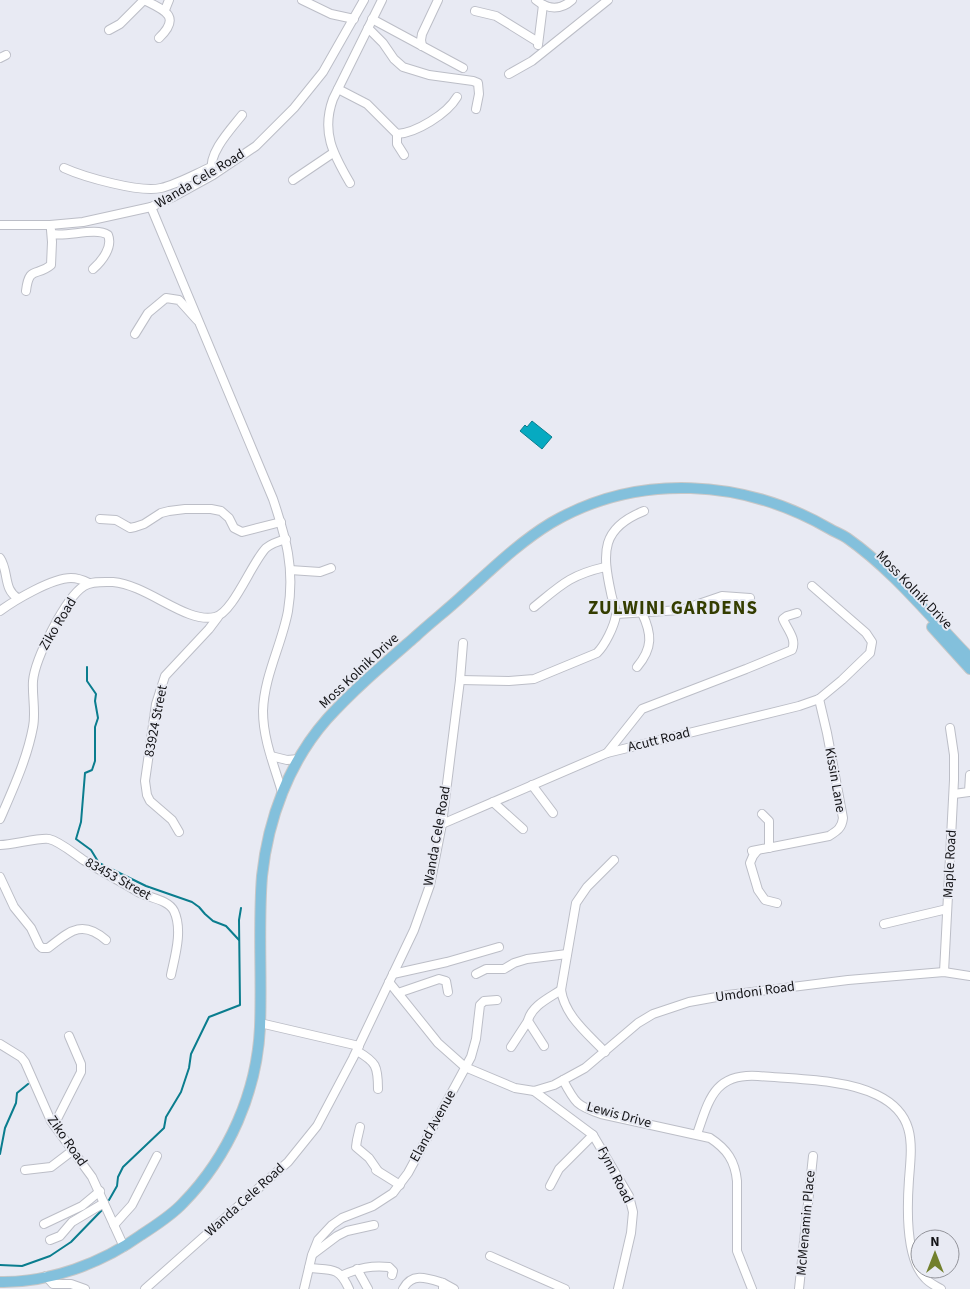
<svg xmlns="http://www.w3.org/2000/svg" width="970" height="1289" viewBox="0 0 970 1289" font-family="'Source Sans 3',sans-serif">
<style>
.water{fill:#06aac1;stroke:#0a7d8e}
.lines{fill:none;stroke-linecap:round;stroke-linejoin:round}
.stream{stroke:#0a7d8e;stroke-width:2}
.minor-casing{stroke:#bcbec7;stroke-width:10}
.major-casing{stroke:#c7c7c7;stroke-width:12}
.minor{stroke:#fff;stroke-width:8}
.major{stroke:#83c0dc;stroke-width:10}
.labels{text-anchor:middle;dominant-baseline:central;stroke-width:4;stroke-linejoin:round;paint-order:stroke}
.street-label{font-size:14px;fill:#141417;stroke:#e8eaf3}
.district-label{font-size:19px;font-weight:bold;letter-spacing:1px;fill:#343d00;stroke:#e8eaf3}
</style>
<rect width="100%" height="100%" fill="#e8eaf3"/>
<!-- water -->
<polygon class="water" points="532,421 552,437 542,449 520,431 525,425 527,427"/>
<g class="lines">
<!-- stream -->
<g class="stream">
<polyline points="87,667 87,681 96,694 95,701 98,718 95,727 95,761 92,770 85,773 81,822 76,839 91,850 99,863 146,886 192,902 199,907 205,914 213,921 226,926 239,940"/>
<polyline points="0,1154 5,1128 16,1103 17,1093 28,1084"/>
<polyline points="109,1200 117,1186 118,1177 123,1167 164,1128 166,1117 181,1092 189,1068 191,1054 209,1017 240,1005 239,920 241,908"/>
<polyline points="0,1265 22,1266 50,1256 71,1242 102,1210"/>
</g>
<defs>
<g id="minor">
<path d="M 144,0 C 164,10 182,16 159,38"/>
<polyline points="302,0 331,14 354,19"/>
<path d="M 536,0 C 548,10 561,10 572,0"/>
<polyline points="165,10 169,0"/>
<polyline points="475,11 496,16 538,42"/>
<polyline points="372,19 463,68"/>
<polyline points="368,28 383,43 394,59 403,67 429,75 473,81 478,83 479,94 476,109"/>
<polyline points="109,30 120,24 144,0"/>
<polyline points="538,45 543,5"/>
<polyline points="422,46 421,40 422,34 438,0"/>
<polyline points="0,58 6,55"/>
<polyline points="509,74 532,61 608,0"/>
<path d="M 338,89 L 367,104 L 397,134 C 416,133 447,114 457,97"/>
<polyline points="397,134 397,144 404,155"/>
<path d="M 64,168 C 84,177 140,193 161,188 C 178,184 195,174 211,167"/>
<path d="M 212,171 C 208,153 231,129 242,115"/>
<polyline points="293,180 333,153"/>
<path d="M 350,183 C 333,154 321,132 333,99 L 382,0"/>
<path d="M 151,207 L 273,499 C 286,538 295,568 288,611 C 282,644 264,676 263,711 C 263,739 274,765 282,792"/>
<polyline points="0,225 50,225 83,222 151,207 173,197 213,175 256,146 294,108 323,72 364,0"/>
<path d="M 52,234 C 68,237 96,227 108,235 C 113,247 102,261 93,269"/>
<path d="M 26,291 C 29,265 37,277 51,265 L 52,242 L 51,230"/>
<polyline points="135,334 148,313 166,298 179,300 197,320"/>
<polyline points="100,519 116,520 130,528 135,527 144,524 161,513 169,511 185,509 211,509 221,511 229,518 234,528 242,532 281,522"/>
<path d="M 0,558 C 9,571 3,590 18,598"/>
<polyline points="290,570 320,572 331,568"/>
<path d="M 534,607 C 561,585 570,575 605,567"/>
<path d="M 0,611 C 15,600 52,578 71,578 C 78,578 83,580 89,583"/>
<polyline points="616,614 681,610 722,596 750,598"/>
<path d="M 637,667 C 653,648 652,634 642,613"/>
<path d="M 460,680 L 509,681 L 534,679 L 597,653 C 605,645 614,627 616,615 C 616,609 612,599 611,593 C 602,552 601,528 644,511"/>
<path d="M 607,753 L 642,709 L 746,669 L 792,650 C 797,639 787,629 783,619 L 787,616 L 797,613"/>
<polyline points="271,756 287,760 299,759"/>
<polyline points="532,785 553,813"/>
<polyline points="954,794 969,792 970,775"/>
<polyline points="493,802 523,829"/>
<polyline points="762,814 769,821 769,848"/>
<path d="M 0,819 C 13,789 27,759 33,727 C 36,712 32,696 33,681 C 35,659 65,598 84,586 C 92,581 104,582 113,582 C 148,585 186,624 215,617 C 233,613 252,562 266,548 C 272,543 279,541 286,539"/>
<polyline points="442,824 607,753 799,706 819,699 842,680 870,653 872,642 866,633 812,586"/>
<polyline points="179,832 172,820 150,801 147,795 145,781 156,704 165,676 209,629 218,617"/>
<path d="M 0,845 C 12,845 41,837 49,839 C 61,842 74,854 85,861 C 102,872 120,881 138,892 C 148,898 168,899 174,911 C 183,930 175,956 171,975"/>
<path d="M 752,851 L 829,836 C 837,831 842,828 843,818 L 827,733 L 819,699"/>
<polyline points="757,851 753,856 750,863 758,890 765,900 777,903"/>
<path d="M 0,877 L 14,907 L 31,928 L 39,945 L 42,948 L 48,948 C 68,933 81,918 106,940"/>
<polyline points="884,924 947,909"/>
<polyline points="944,972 954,780 954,755 950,728"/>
<polyline points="393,974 447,962 499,947"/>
<polyline points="476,974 486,969 504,969 514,963 527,959 567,954"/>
<polyline points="389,982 438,1043 465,1067 515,1088 534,1091 554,1085 585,1068 638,1023 653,1014 689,1002 728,995 848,980 944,972 970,976"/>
<polyline points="398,993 439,979 446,981 448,992"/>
<polyline points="260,1023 359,1046"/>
<polyline points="0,1044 21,1057 25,1062 51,1121 92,1177 124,1247"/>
<path d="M 544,1046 L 528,1021 C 531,1006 549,998 561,990"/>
<polyline points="511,1047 528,1021"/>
<path d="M 357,1051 C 376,1062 378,1066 378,1089"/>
<path d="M 605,1052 C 587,1033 565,1016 561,990 L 576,903 L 587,887 L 614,860"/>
<path d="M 563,1080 C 575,1103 577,1106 601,1114 L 710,1138 C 727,1149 735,1161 737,1181 L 737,1251 L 752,1289"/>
<polyline points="534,1091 593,1135 629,1196 633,1212 631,1233 618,1289"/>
<polyline points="54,1125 81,1072 81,1064 69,1036"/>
<polyline points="360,1127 357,1140 356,1147 369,1158 378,1171"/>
<path d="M 697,1134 C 709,1100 714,1073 758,1076 C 793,1079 846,1079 877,1095 C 916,1114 912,1143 909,1179 C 907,1207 905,1258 925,1278 C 929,1283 936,1286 941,1289"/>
<polyline points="25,1170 51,1167 72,1151"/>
<polyline points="376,1170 400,1185"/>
<polyline points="550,1186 559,1169 593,1135"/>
<polyline points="44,1224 82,1206 100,1191"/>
<polyline points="114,1225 132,1205 157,1156"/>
<polyline points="50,1240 60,1236 72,1222 104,1203"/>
<polyline points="313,1254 337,1236 347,1231 374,1225"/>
<polyline points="490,1256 565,1289"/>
<path d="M 309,1268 C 331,1270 339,1266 349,1289"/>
<polyline points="357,1269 368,1289"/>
<path d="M 343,1275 C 359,1268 372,1265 389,1267 L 393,1271 L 392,1275"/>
<polyline points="46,1276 53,1284 71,1284 85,1289"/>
<polyline points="443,1283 454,1289"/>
<polyline points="145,1289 288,1162 317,1126 353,1058 414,930 430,885 442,824 460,680 463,643"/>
<polyline points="304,1289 312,1255 318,1240 332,1225 342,1218 373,1206 393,1193 408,1173 471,1057 476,1039 480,1005 484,1001 497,1000"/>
<path d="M 403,1289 C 412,1272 427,1278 443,1283 L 443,1289"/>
<polyline points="799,1289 813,1156"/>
</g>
<g id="major">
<polyline points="932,627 970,669"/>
<path d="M 0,1282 C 49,1283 102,1263 141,1235 C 156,1225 171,1216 183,1203 C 229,1156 257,1092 260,1027 C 262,976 258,926 262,876 C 268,819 289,762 327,719 C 354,689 385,663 415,637 C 430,623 447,610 462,596 C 490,571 518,543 551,523 C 638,472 744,479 830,529 C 835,532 841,534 847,538 C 894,571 930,617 970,658"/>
</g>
</defs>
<!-- minor casing -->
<use href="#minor" class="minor-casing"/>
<!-- major casing -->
<use href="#major" class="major-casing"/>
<!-- minor -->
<use href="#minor" class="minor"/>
<!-- major -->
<use href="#major" class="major"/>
</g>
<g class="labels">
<!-- street labels -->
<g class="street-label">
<text transform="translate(200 179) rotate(-31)">Wanda Cele Road</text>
<text transform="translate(914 590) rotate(46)">Moss Kolnik Drive</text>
<text transform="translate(58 624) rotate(-59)">Ziko Road</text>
<text transform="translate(359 671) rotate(-43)">Moss Kolnik Drive</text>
<text transform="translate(156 721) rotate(-79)">83924 Street</text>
<text transform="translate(659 740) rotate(-14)">Acutt Road</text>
<text transform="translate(835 780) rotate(80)">Kissin Lane</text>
<text transform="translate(437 836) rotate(-80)">Wanda Cele Road</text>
<text transform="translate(950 864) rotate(-87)">Maple Road</text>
<text transform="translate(118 879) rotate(29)">83453 Street</text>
<text transform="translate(755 992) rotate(-8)">Umdoni Road</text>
<text transform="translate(619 1115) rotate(15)">Lewis Drive</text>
<text transform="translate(433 1126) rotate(-61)">Eland Avenue</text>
<text transform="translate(67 1141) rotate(55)">Ziko Road</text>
<text transform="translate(615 1175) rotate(63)">Fynn Road</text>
<text transform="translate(245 1200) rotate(-42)">Wanda Cele Road</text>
<text transform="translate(806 1223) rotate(-85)">McMenamin Place</text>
</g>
<!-- district labels -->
<g class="district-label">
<text x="673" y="608">ZULWINI GARDENS</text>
</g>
</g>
<!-- north arrow -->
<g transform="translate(935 1254)"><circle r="24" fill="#e8eaf3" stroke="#93949b"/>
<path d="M0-4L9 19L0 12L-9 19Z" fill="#72802d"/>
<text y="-8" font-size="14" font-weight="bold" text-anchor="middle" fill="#141417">N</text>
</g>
</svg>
